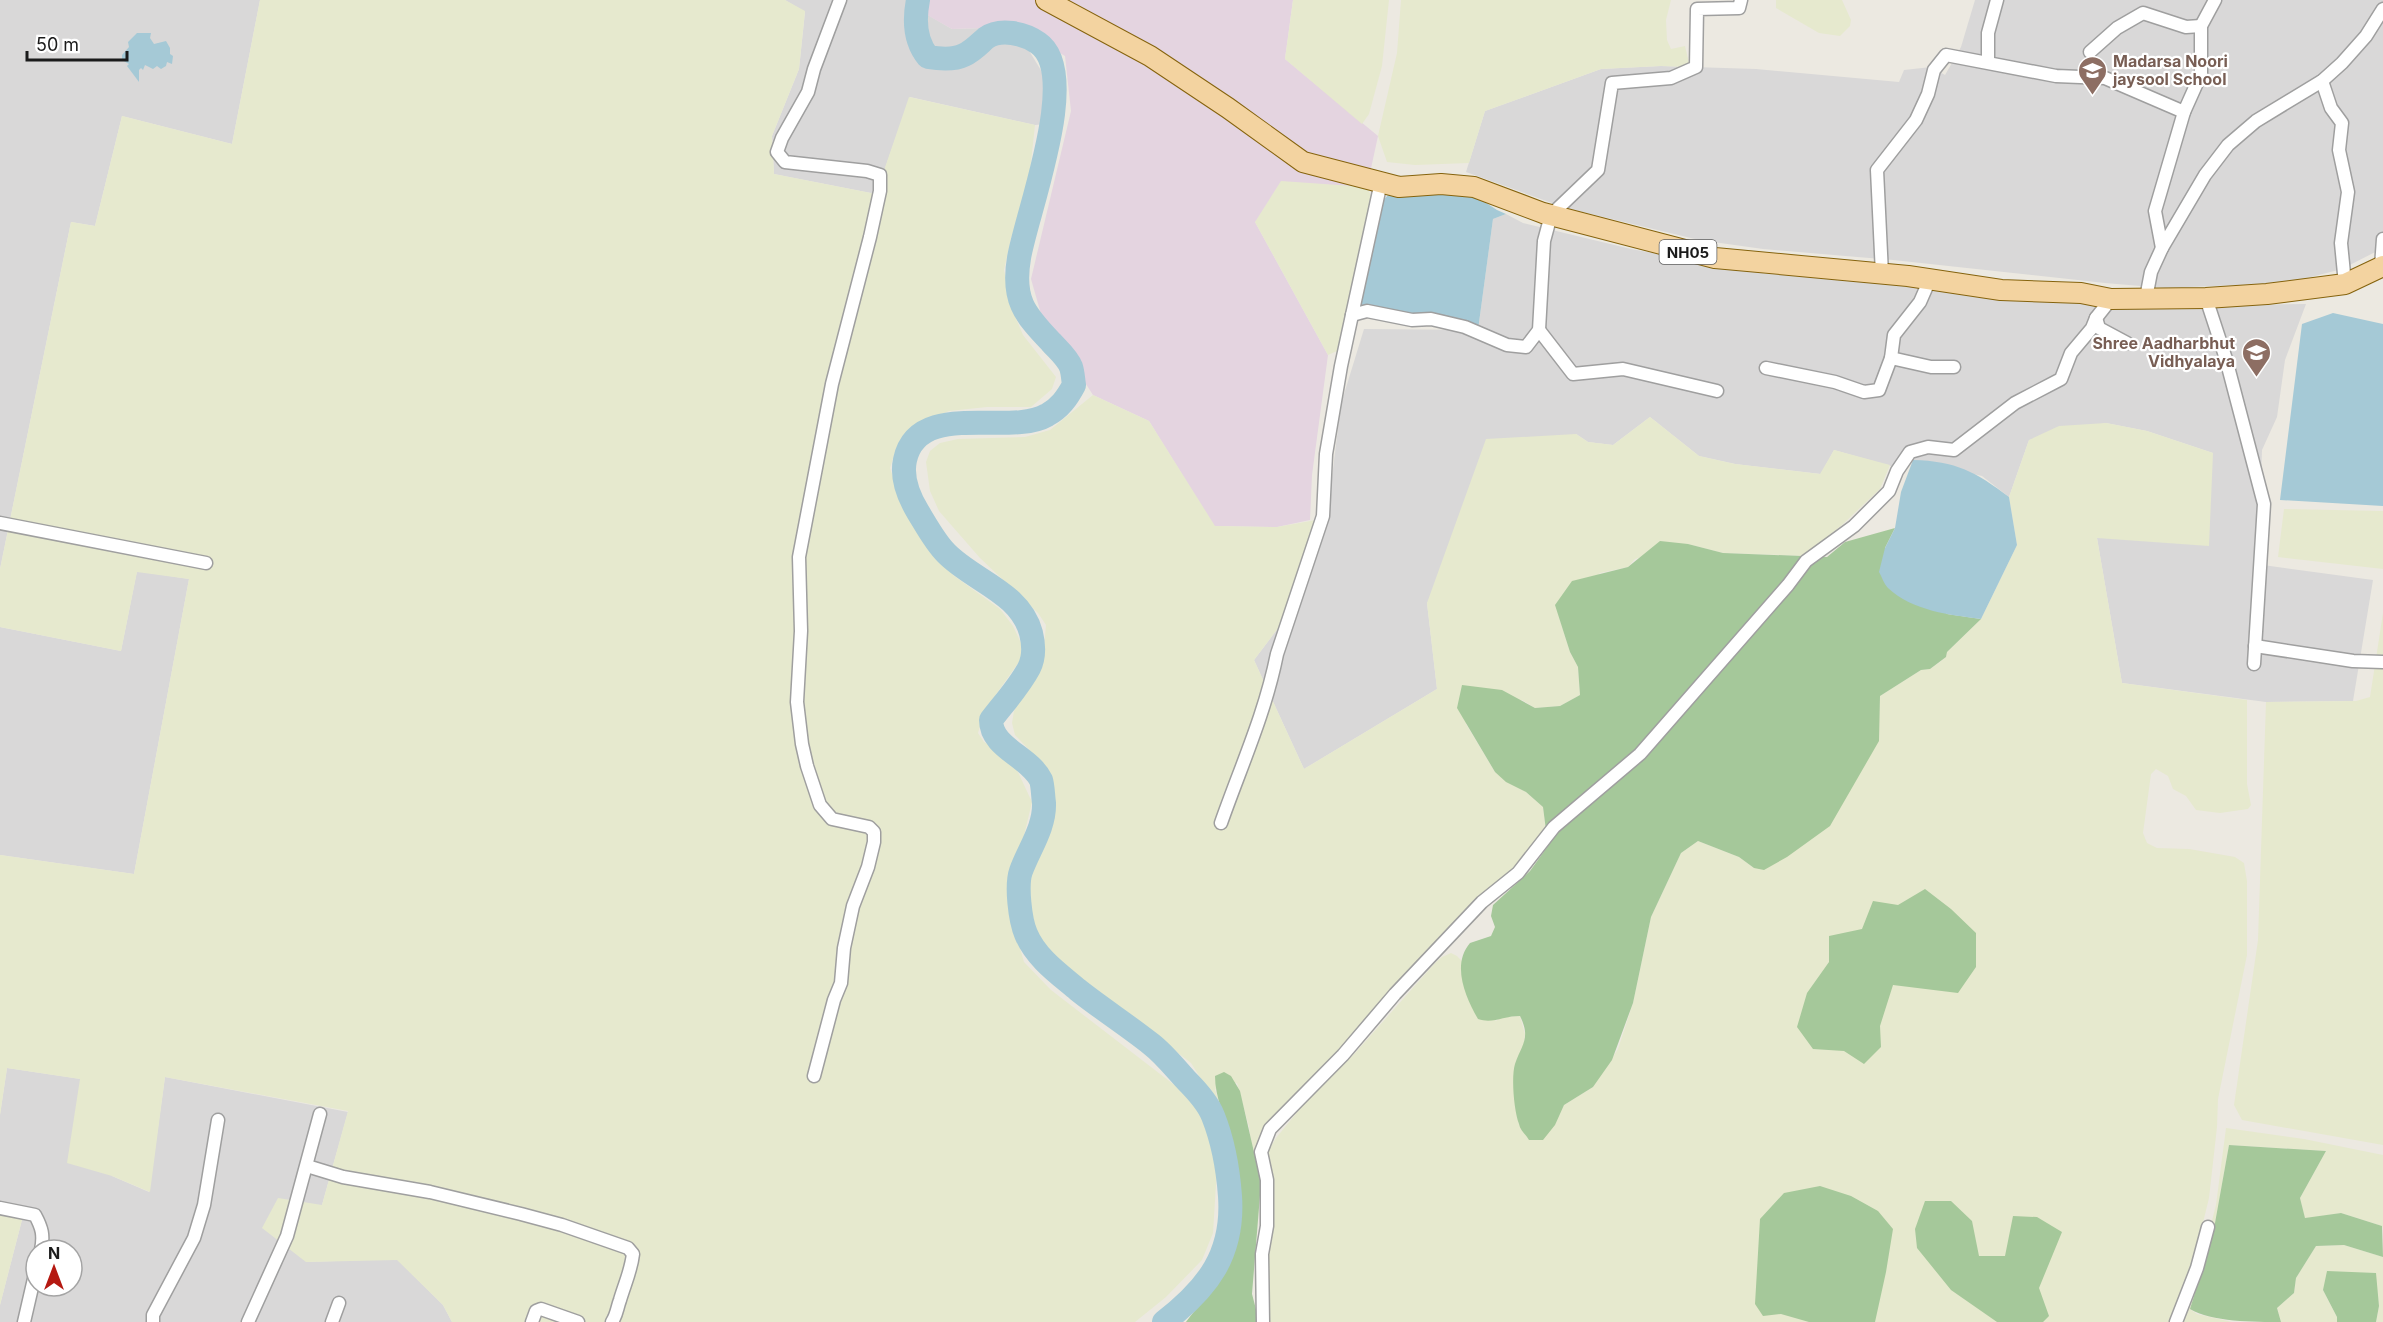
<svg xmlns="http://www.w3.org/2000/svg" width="2383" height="1322" viewBox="0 0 2383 1322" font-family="Inter,sans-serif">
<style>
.residential{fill:#d9d8d8;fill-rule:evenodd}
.industrial{fill:#e4d4e0}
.farmland{fill:#e6e9ce}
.forest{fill:#a5c89a}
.water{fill:#a5c9d6}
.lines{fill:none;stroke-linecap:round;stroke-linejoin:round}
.river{stroke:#a5c9d6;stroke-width:24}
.street-casing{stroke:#9f9f9f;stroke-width:15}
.primary-casing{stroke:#85630d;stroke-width:22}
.street{stroke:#fff;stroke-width:12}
.primary{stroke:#f3d3a0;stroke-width:20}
.labels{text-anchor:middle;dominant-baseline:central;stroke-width:4.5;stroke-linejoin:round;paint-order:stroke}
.shield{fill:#fff;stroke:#5f5f5f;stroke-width:1.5}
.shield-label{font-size:15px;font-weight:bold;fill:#1b1b1b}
.education-label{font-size:16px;font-weight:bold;fill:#785e54;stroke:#fff;text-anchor:start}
</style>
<rect width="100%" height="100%" fill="#ece9e1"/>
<!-- residential -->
<g class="residential">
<polygon points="0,0 260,0 232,144 122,116 95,226 71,222 0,569"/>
<polygon points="785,0 921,0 921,11 952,29 1016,27 1020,42 1028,49 1053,90 1046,124 1035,125 910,97 876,194 774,174 772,136 799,69 805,12"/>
<polygon points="1975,0 2383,0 2383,248 2342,269 2288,283 2164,288 2105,283 1893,260 1763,249 1699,240 1566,208 1466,172 1485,111 1601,69 1661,66 1756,69 1899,82 1904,70 1931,67 1945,75 1961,47"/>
<polygon points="1506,214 1523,223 1631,249 1767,274 1903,280 2228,305 2306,304 2285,360 2277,417 2262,450 2261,480 2271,509 2263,565 2373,580 2353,701 2266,702 2122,683 2097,538 2213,453 2147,431 2106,423 2029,440 2009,497 1982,476 1913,460 1901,469 1834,450 1821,474 1735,464 1699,456 1650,417 1613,445 1588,442 1576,434 1427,603 1437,689 1304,769 1254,660 1300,599 1327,518 1341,404 1364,329 1478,330 1493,219"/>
<polygon points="137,571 189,579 134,874 0,855 0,627 121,651"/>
<path d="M 7,1068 L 81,1079 L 112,1176 L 149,1192 L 165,1077 L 348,1112 L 306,1262 L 397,1259 L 443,1305 L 452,1322 L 0,1322 L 0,1305 L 23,1216 L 0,1209 L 0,1115 ZM 36,1250 L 72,1250 L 72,1286 L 36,1286 Z"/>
</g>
<!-- industrial -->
<polygon class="industrial" points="921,0 1293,0 1285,59 1378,136 1367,187 1255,222 1328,355 1312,475 1310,520 1277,527 1214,526 1149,421 1093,395 1041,314 1031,279 1071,111 1065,56 1016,27 952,29 920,11"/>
<!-- farmland -->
<g class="farmland">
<polygon points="260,0 785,0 805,11 799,69 772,136 774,174 876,194 909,97 1035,125 1028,189 1011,238 1004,270 1015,316 1023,335 1056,377 1052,389 1031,407 987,407 949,411 925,421 896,449 890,468 897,489 953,575 1000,609 1013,626 1022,645 1021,659 985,710 978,733 984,742 995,748 1010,761 1017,770 1032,802 1022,844 1011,873 1008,898 1010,914 1024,962 1051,990 1177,1087 1203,1114 1217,1168 1213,1233 1202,1260 1166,1297 1135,1322 452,1322 443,1305 397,1260 306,1262 262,1228 278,1198 322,1205 348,1111 165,1077 150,1192 112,1176 67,1163 80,1079 7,1068 0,1115 0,855 134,874 189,579 137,572 121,651 0,627 0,569 71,222 95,226 122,116 232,144"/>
<polygon points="1293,0 1389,0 1382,66 1369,114 1362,124 1285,59"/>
<polygon points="1401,0 1671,0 1666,20 1667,40 1671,49 1685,46 1690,67 1661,66 1601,69 1485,111 1469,163 1415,165 1387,162 1378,136 1397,53"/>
<polygon points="1776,0 1842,0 1851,20 1850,26 1840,36 1819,33 1776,8"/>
<polygon points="1281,181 1367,187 1371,196 1344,332 1337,351 1328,355 1255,222"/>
<polygon points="1093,395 1149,421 1215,526 1277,527 1327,518 1300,599 1254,660 1304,769 1437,689 1427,603 1486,439 1576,434 1588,442 1613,445 1650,417 1699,456 1735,464 1820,474 1834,450 1890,465 1880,489 1842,525 1804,556 1723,553 1688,544 1635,559 1628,567 1600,573 1560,620 1570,652 1578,667 1580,695 1560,706 1535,708 1522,700 1466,724 1495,772 1526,792 1543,807 1546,831 1522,861 1263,1133 1253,1157 1249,1127 1237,1083 1215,1089 1222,1112 1191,1063 1063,964 1037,936 1028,899 1029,879 1049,819 1050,783 1037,758 1015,735 1012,723 1014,711 1043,658 1046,625 1038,613 980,558 939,511 930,491 926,462 930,451 940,443 958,439 1025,437 1050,430"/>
<polygon points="2106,423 2147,431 2213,453 2209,546 2097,538 2122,683 2247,700 2247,784 2251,805 2248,809 2220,813 2196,810 2186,796 2173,789 2168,776 2156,769 2151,774 2143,833 2147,843 2157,848 2189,849 2235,857 2244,863 2247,881 2247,955 2218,1099 2217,1127 2209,1198 2192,1268 2172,1322 1269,1322 1267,1277 1271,1202 1268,1151 1276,1138 1303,1105 1356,1052 1435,963 1442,957 1451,953 1457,956 1462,961 1462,979 1496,1021 1500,1017 1520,1016 1525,1034 1524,1048 1514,1070 1514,1093 1519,1125 1558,1116 1564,1105 1593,1087 1618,1049 1633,1003 1651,917 1681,853 1698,841 1739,857 1754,868 1787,857 1879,714 1880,696 1921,670 1930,669 1940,662 1946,657 1947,652 1981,619 2017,545 2009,497 2029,440 2059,426"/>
<polygon points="2284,509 2383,511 2383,569 2278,557"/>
<polygon points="2383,613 2383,1145 2242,1120 2234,1105 2258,940 2266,702 2356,701 2370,697"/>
<polygon points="2226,1128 2304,1139 2383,1155 2383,1229 2382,1226 2341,1213 2305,1219 2300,1198 2326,1151 2229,1145 2213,1234 2190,1309 2197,1314 2232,1322 2181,1322 2202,1260 2216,1205"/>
<polygon points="0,1209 23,1216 0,1305"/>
<polygon points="2344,1245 2383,1257 2383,1322 2376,1322 2379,1306 2375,1273 2323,1290 2337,1317 2337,1322 2281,1322 2277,1308 2294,1293 2296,1278 2316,1246"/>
</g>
<!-- forest -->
<g class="forest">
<path d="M 1895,528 L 1885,548 L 1947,614 L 1981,619 L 1947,652 L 1946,657 L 1930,669 L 1921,670 L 1880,696 L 1879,741 L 1830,826 L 1787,857 L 1764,870 L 1754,868 L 1739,857 L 1698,841 L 1681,853 L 1651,917 L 1633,1003 L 1612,1060 L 1593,1087 L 1564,1105 L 1555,1125 L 1543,1140 L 1529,1140 C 1526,1135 1520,1130 1519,1124 C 1514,1111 1511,1077 1515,1064 C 1522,1044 1531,1038 1520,1016 C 1503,1016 1493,1024 1478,1019 C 1466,998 1451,965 1470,943 L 1491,936 L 1495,927 L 1491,916 L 1493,905 L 1530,871 L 1548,846 L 1543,807 L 1526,792 L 1506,782 L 1495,772 L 1457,708 L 1462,685 L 1502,690 L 1535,708 L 1560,706 L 1580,695 L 1578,667 L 1570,652 L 1555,605 L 1572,581 L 1628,567 L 1660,541 L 1688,544 L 1723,553 L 1827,557 L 1845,542 Z"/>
<polygon points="1925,889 1951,909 1976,933 1976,967 1958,993 1893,985 1880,1026 1881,1047 1864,1064 1844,1051 1813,1049 1797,1027 1807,993 1829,962 1829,936 1862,929 1873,901 1898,905"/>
<path d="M 1224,1072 L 1231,1076 L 1240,1091 L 1261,1183 L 1252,1294 L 1258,1317 L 1257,1322 L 1186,1322 C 1200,1303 1220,1283 1229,1262 C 1241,1235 1238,1167 1231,1138 C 1225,1117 1215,1098 1215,1076 Z"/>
<path d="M 2229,1145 L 2326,1151 L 2300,1198 L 2305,1218 L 2341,1213 L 2382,1226 L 2383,1257 L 2344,1245 L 2316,1246 L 2296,1278 L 2294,1293 L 2277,1308 L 2281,1322 C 2255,1322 2211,1322 2190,1309 L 2213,1234 Z"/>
<polygon points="1820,1186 1851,1196 1878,1211 1893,1229 1886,1272 1875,1322 1809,1322 1781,1314 1763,1316 1755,1304 1760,1219 1784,1193"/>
<polygon points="1925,1201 1951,1201 1972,1221 1979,1256 2005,1256 2013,1216 2037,1217 2062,1232 2039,1288 2049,1316 2043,1322 1997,1322 1951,1290 1917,1248 1915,1229"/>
<polygon points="2327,1271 2376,1273 2379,1306 2376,1322 2337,1322 2337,1317 2323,1290"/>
</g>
<!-- water -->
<g class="water">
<polygon points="137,33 151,33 150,38 154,44 166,41 170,48 170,54 173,56 172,64 167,62 166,66 161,69 157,66 153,69 145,65 143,70 141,68 139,70 139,82 127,66 129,64 122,60 122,55 129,47 128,42"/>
<polygon points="1465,189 1497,210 1506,214 1493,219 1478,330 1440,317 1361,307 1359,300 1379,205 1388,195 1393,191"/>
<polygon points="2333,313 2383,324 2383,506 2280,500 2302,324"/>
<path d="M 1913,460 C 1956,461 1976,472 2009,497 L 2017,545 L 1981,619 C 1951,615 1912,611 1888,588 C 1884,584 1882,577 1879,572 L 1885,548 L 1895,528 L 1901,492 Z"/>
</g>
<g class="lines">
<!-- river -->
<path class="river" d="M 918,0 C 914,20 915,41 928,57 C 940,59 954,60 964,55 C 973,51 979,44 986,38 C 1000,28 1024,33 1038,43 C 1082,73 1026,214 1019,258 C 1012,299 1024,314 1051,342 C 1058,350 1067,357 1071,367 C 1073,373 1073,379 1074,385 C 1067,398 1060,408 1047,415 C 1009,437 918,399 905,460 C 901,478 909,497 918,512 C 926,525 935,542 946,553 C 973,581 1020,592 1031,633 C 1034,645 1035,656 1029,668 C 1019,687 1003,704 991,720 C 991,748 1029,756 1041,780 C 1043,786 1043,797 1044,803 C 1045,827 1029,849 1021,871 C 1016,885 1020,920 1026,934 C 1036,958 1059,974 1078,990 C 1102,1009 1127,1025 1151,1044 C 1164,1054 1175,1068 1186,1080 C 1196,1090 1208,1103 1213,1116 C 1223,1141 1228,1169 1230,1196 C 1234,1254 1208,1288 1164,1322"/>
<defs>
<g id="street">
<polyline points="2090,52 2117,28 2143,13 2186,27 2201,26"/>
<polyline points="1988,62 1988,33 1997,0"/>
<polyline points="2322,81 2331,108 2342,123 2339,150 2348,192 2341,243 2345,284"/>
<polyline points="1381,182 1352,315 1367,311 1412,320 1431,319 1465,327 1507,345 1526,347 1539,330 1544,241 1551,215 1598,170 1612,83 1671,78 1696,67 1697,9 1739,8 1741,0"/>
<polyline points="2162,248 2155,211 2184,112 2201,74 2201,26 2215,0"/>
<polyline points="2381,266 2383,239"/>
<polyline points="1882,274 1877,170 1916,120 1928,94 1934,70 1946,55 2056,76 2105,78 2184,112"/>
<polyline points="2146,298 2151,272 2162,248 2205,175 2228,145 2256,121 2322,81 2342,63 2366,36 2383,9"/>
<polyline points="2206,298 2226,359 2264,504 2254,664"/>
<polyline points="2096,318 2099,328 2127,343"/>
<polyline points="1539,330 1573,374 1623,369 1717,391"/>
<polyline points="1891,358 1931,367 1954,367"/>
<polyline points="1766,368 1835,382 1864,392 1879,390 1891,358 1894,335 1920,302 1930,279"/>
<polyline points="0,523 206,563"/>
<polyline points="2255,646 2353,661 2383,662"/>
<path d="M 1221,823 C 1241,766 1265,714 1277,654 L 1323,516 L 1326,454 L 1341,366 L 1352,315"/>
<polyline points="814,1076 834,1000 841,983 844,948 853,906 868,867 874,842 874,832 869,827 832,819 820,805 807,766 802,744 797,702 801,631 799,557 832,384 870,237 880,191 880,175 867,171 785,162 777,152 782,138 808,92 814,69 840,0"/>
<path d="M 307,1166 L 343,1177 L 430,1192 L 521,1214 L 562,1225 L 628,1248 L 633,1254 C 631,1271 625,1283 620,1300 C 617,1308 617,1314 612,1322"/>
<path d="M 0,1208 L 35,1215 C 42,1228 44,1235 41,1250"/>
<polyline points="24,1322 36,1270"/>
<polyline points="153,1322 153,1315 194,1238 204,1205 218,1120"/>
<polyline points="248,1322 287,1236 320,1114"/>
<polyline points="332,1322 339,1303"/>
<polyline points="532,1322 536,1311 541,1309 578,1322"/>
<polyline points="1263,1322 1262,1254 1267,1226 1267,1180 1261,1152 1270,1129 1343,1055 1395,994 1482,902 1518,873 1554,827 1640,754 1788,585 1806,561 1854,526 1889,491 1897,471 1910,452 1928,447 1954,450 2015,403 2061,379 2071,353 2092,328 2096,318 2111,299"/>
<polyline points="2176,1322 2197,1268 2208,1227"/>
</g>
<polyline id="primary" points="1046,0 1150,56 1228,108 1303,162 1399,187 1441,184 1474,187 1543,213 1715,258 1908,276 2001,290 2081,293 2111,299 2206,298 2267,294 2345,284 2383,266"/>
</defs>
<!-- street casing -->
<use href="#street" class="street-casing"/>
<!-- primary casing -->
<use href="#primary" class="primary-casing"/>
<!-- street -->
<use href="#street" class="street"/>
<!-- primary -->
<use href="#primary" class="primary"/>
</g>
<!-- icons -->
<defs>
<symbol id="school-pin" viewBox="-11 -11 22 30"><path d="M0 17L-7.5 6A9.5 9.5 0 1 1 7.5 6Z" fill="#8d6e63" stroke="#fff"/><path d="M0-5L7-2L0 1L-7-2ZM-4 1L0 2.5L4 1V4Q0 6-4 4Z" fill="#fff"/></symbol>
</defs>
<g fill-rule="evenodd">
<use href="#school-pin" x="2076" y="54" width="33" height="45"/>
<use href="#school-pin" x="2240" y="336" width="33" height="45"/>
</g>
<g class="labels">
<!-- shield labels -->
<rect class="shield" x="1659.5" y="240" width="57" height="24" rx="4.5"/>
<g class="shield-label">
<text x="1688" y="252">NH05</text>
</g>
<!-- education labels -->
<g class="education-label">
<text x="2113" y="61">Madarsa Noori<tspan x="2113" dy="18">jaysool School</tspan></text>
<text x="2235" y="343" text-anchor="end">Shree Aadharbhut<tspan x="2235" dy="18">Vidhyalaya</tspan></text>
</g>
</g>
<!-- north arrow -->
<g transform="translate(54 1268)"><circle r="28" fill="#ffffff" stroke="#a4a4a4" stroke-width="1.5"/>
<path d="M0-4.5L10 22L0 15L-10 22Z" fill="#b51911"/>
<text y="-9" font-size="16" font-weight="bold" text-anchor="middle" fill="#1b1b1b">N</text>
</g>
<!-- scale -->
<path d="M27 51v9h100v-9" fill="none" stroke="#1b1b1b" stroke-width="3"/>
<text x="36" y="51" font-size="18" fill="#1b1b1b" stroke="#ffffff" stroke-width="4.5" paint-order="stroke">50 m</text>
</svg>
